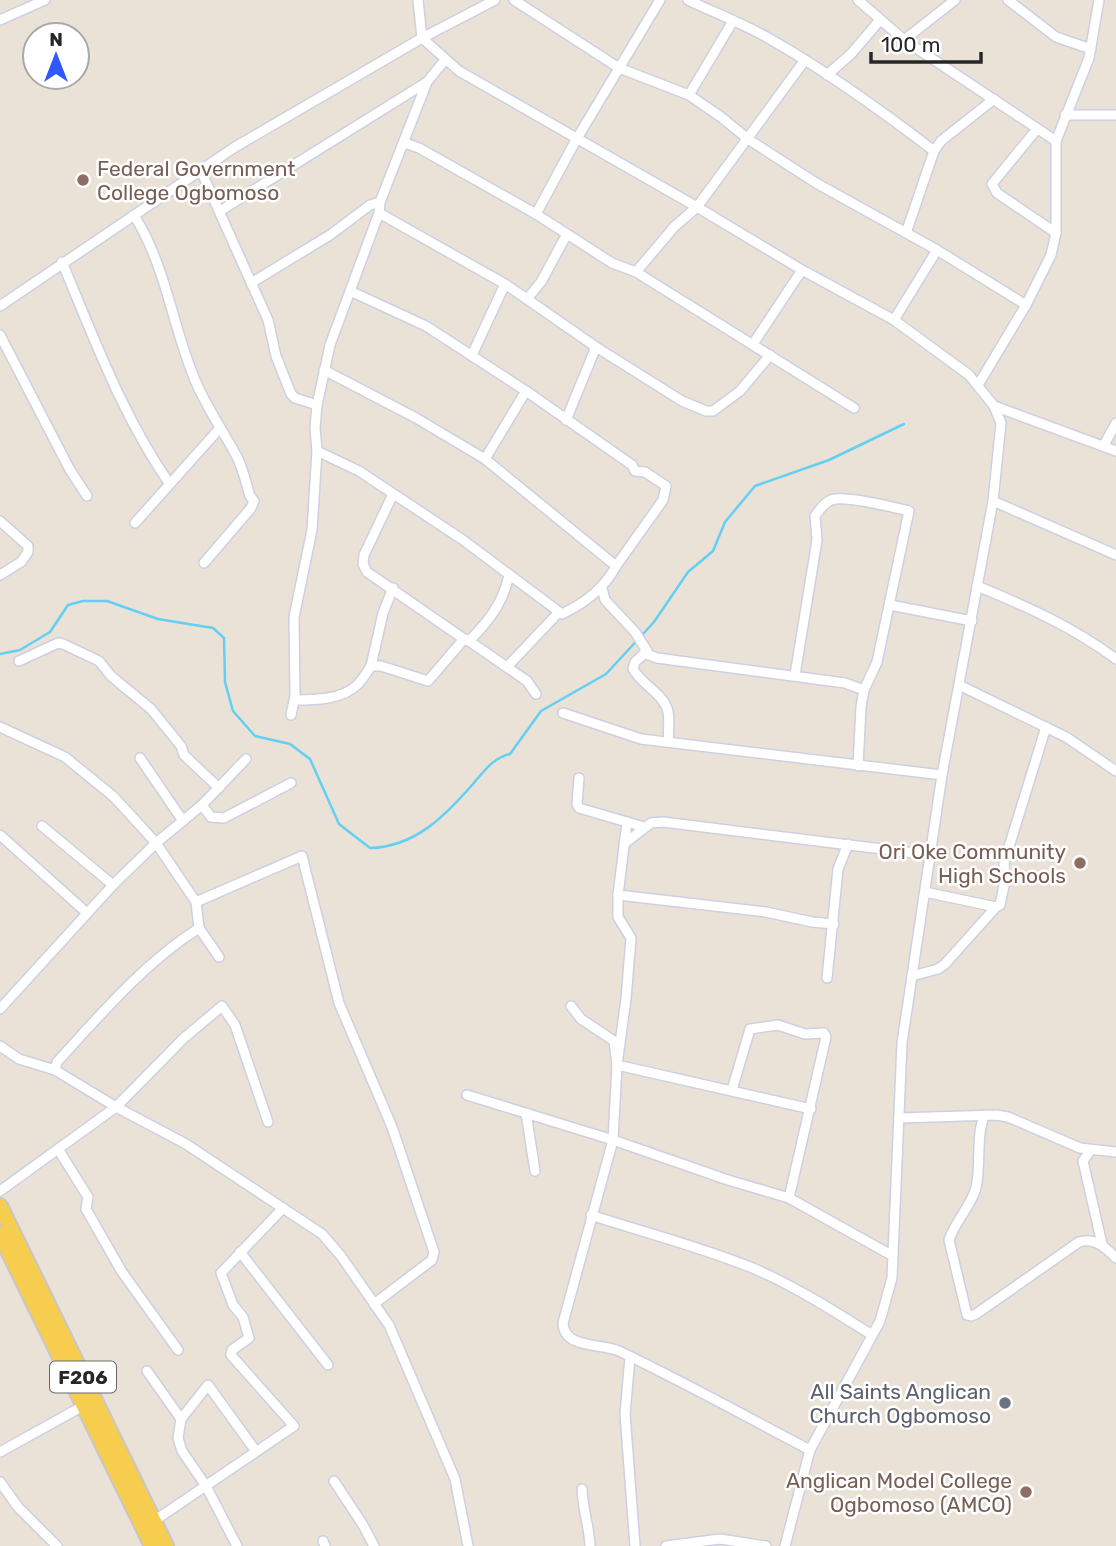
<svg xmlns="http://www.w3.org/2000/svg" width="1116" height="1546" viewBox="0 0 1116 1546" font-family="Rubik,sans-serif">
<style>
.lines{fill:none;stroke-linecap:round;stroke-linejoin:round}
.stream{stroke:#63cff4;stroke-width:2.5}
.street-casing{stroke:#ccd0e1;stroke-width:12}
.primary-casing{stroke:#c7c7c7;stroke-width:18}
.street{stroke:#fff;stroke-width:9}
.primary{stroke:#f7cd50;stroke-width:14}
.education-dot{fill:#8d6e63;stroke:#fff;stroke-width:2.5}
.worship-dot{fill:#6b7280;stroke:#fff;stroke-width:2.5}
.labels{text-anchor:middle;dominant-baseline:central;stroke-width:5;stroke-linejoin:round;paint-order:stroke}
.shield{fill:#fff;stroke:#686868;stroke-width:2}
.shield-label{font-size:19px;font-weight:bold;fill:#272727}
.education-label{font-size:21px;fill:#785e54;stroke:#fff;text-anchor:end}
.worship-label{font-size:21px;fill:#5b616d;stroke:#fff;text-anchor:end}
</style>
<rect width="100%" height="100%" fill="#ebe2d7"/>
<g class="lines">
<!-- stream -->
<path class="stream" d="M 0,654 L 20,650 L 50,632 L 68,605 L 83,601 L 107,601 L 158,619 L 213,628 L 224,638 L 225,682 L 233,711 L 255,736 L 290,744 L 310,759 L 339,824 L 370,848 C 415,847 445,816 473,784 C 484,771 493,758 510,754 L 541,711 L 606,674 L 654,622 L 688,572 L 713,551 L 725,522 L 755,486 L 829,460 L 904,424"/>
<defs>
<g id="street">
<polyline points="418,0 422,38 459,71 697,207 802,270 894,320 969,375 994,406 1001,423 993,501 942,775 902,1043 892,1278 880,1321 810,1450 785,1546"/>
<polyline points="514,0 619,68 689,95 721,117 748,139 816,183 937,250 1026,305"/>
<path d="M 688,0 C 715,13 744,24 770,39 C 828,72 882,111 934,151"/>
<polyline points="858,0 904,40 1056,141"/>
<polyline points="1008,0 1056,37 1091,49"/>
<polyline points="0,20 45,0"/>
<polyline points="904,40 955,0"/>
<polyline points="827,75 851,54 880,20"/>
<polyline points="689,95 733,21"/>
<polyline points="1065,115 1116,115"/>
<polyline points="1037,129 992,184 997,193 1056,233"/>
<polyline points="405,143 419,148 536,214 612,263 636,272 854,408"/>
<polyline points="201,171 268,320 276,356 291,394 295,398 317,405"/>
<polyline points="220,211 427,82"/>
<polyline points="379,213 505,284 596,347 682,401 706,411 713,411 740,391 770,355"/>
<polyline points="536,214 576,140 660,0"/>
<path d="M 134,215 C 166,267 171,320 193,375 C 204,404 222,429 236,455 C 243,468 246,483 250,496 L 254,501 L 251,508 L 204,563"/>
<polyline points="906,233 934,151 941,141 994,99"/>
<path d="M 62,262 C 94,338 122,415 169,483"/>
<polyline points="636,272 674,227 697,207 805,60"/>
<polyline points="251,283 330,235 370,205 380,202"/>
<polyline points="350,291 426,326 526,391 632,465 635,471 645,472 666,486 663,500 616,566"/>
<polyline points="527,299 541,282 567,234"/>
<polyline points="0,306 235,147 422,38 495,0"/>
<polyline points="894,320 937,250"/>
<polyline points="0,335 70,470 87,496"/>
<polyline points="753,344 802,270"/>
<polyline points="472,355 505,284"/>
<polyline points="978,385 1026,305 1051,255 1056,233 1056,141 1089,58 1099,0"/>
<polyline points="994,406 1116,451"/>
<polyline points="566,420 596,347"/>
<polyline points="1104,445 1116,423"/>
<path d="M 317,451 L 359,471 L 463,540 L 562,614 C 585,603 604,589 616,566 L 485,459 L 416,418 L 324,370"/>
<polyline points="485,459 526,391"/>
<polyline points="393,494 364,555 363,564 367,572 464,639"/>
<polyline points="993,501 1116,555"/>
<polyline points="0,521 28,546 28,552 21,562 0,575"/>
<polyline points="135,523 220,428"/>
<path d="M 977,586 C 1026,606 1073,627 1116,659"/>
<path d="M 393,588 L 383,613 L 371,666 L 381,666 L 428,681 L 464,639 L 469,641 C 489,621 503,603 509,575"/>
<path d="M 602,588 L 605,600 L 635,632 L 647,651 L 635,662 L 633,669 C 641,684 661,692 667,708 C 671,718 667,731 669,742"/>
<polyline points="890,605 972,621"/>
<polyline points="469,641 527,681 536,694"/>
<polyline points="644,653 657,658 845,683 864,690"/>
<polyline points="19,661 58,643 63,644 99,661 111,676 151,709 181,746 184,755 219,788"/>
<polyline points="507,667 559,612"/>
<path d="M 795,675 L 817,540 L 815,516 C 819,510 824,503 831,500 C 845,495 892,507 909,511 L 877,662 L 864,690 L 861,707 L 858,766"/>
<polyline points="959,685 1066,737 1116,771"/>
<path d="M 294,700 C 314,700 343,700 358,684 C 363,679 367,672 371,666"/>
<polyline points="563,713 641,739 942,775"/>
<polyline points="291,715 295,696 294,617 312,530 317,451 315,428 317,405 330,345 379,213 380,202 427,82 445,60"/>
<polyline points="0,727 65,757 114,797 156,843 196,902 199,928 219,957"/>
<polyline points="140,758 183,821"/>
<polyline points="579,778 577,804 579,808 644,827"/>
<polyline points="202,805 211,817 224,818 291,783"/>
<path d="M 627,822 L 618,895 L 618,917 L 631,938 L 626,999 L 617,1065 L 613,1140 L 563,1323 C 564,1349 601,1343 619,1351 C 684,1382 747,1417 810,1450"/>
<polyline points="42,826 113,885"/>
<polyline points="0,835 87,913"/>
<polyline points="625,843 651,823 663,822 931,855"/>
<polyline points="925,892 996,907 1000,905 1005,881 1004,863 1046,727"/>
<polyline points="618,895 766,912 812,922 834,924"/>
<polyline points="196,902 302,856 339,1003 392,1127 434,1252 432,1260 374,1304"/>
<path d="M 199,928 C 144,963 101,1014 57,1062 L 55,1070 L 116,1107 L 186,1144 L 322,1234 L 341,1256 L 389,1325 L 455,1479 L 468,1546"/>
<polyline points="912,976 938,969 945,964 996,907"/>
<polyline points="827,978 838,869 848,844"/>
<polyline points="571,1006 581,1019 614,1041 617,1065 811,1109"/>
<polyline points="0,1009 113,885 156,843 202,805 246,759"/>
<polyline points="0,1046 19,1059 55,1070"/>
<polyline points="732,1090 750,1029 778,1025 805,1034 824,1033 826,1037 789,1198"/>
<polyline points="467,1095 613,1140 728,1180 789,1198 893,1256"/>
<polyline points="526,1113 535,1171"/>
<path d="M 985,1115 C 975,1133 982,1170 975,1191 C 969,1208 955,1222 949,1240 L 967,1315 L 971,1316 L 976,1314 L 1079,1242 C 1095,1237 1105,1247 1116,1258"/>
<polyline points="899,1118 996,1115 1008,1117 1080,1148 1116,1152"/>
<polyline points="58,1149 88,1197 86,1209 122,1272 178,1350"/>
<polyline points="1090,1151 1083,1161 1102,1244"/>
<polyline points="0,1191 116,1107 184,1038 222,1006 235,1025 268,1122"/>
<path d="M 591,1215 C 645,1233 702,1247 755,1269 C 796,1287 834,1311 872,1335"/>
<polyline points="240,1252 328,1365"/>
<polyline points="630,1357 625,1414 635,1546"/>
<polyline points="147,1371 181,1419"/>
<polyline points="0,1452 83,1406"/>
<polyline points="334,1481 363,1525 374,1546"/>
<polyline points="0,1482 18,1507 57,1546"/>
<path d="M 582,1489 C 583,1511 589,1525 590,1546"/>
<polyline points="154,1521 294,1426 231,1355 232,1350 249,1338 243,1317 233,1305 221,1273 283,1208"/>
<polyline points="323,1541 325,1546"/>
<polyline points="237,1546 206,1486 182,1451 178,1438 181,1419 208,1385 255,1450"/>
<polyline points="666,1546 720,1539 766,1546"/>
</g>
<g id="primary">
<polyline points="0,1206 166,1546"/>
<polyline points="0,1234 152,1546"/>
</g>
</defs>
<!-- street casing -->
<use href="#street" class="street-casing"/>
<!-- primary casing -->
<use href="#primary" class="primary-casing"/>
<!-- street -->
<use href="#street" class="street"/>
<!-- primary -->
<use href="#primary" class="primary"/>
</g>
<!-- markers -->
<g class="education-dot">
<circle cx="83" cy="180" r="7"/>
<circle cx="1080" cy="863" r="7"/>
<circle cx="1026" cy="1492" r="7"/>
</g>
<circle class="worship-dot" cx="1005" cy="1403" r="7"/>
<g class="labels">
<!-- shield labels -->
<rect class="shield" x="50" y="1361.5" width="66" height="31" rx="5"/>
<g class="shield-label">
<text x="83" y="1377">F206</text>
</g>
<!-- education labels -->
<g class="education-label">
<text x="97" y="168" text-anchor="start">Federal Government<tspan x="97" dy="24">College Ogbomoso</tspan></text>
<text x="1066" y="851">Ori Oke Community<tspan x="1066" dy="24">High Schools</tspan></text>
<text x="1012" y="1480">Anglican Model College<tspan x="1012" dy="24">Ogbomoso (AMCO)</tspan></text>
</g>
<!-- worship labels -->
<g class="worship-label">
<text x="991" y="1391">All Saints Anglican<tspan x="991" dy="24">Church Ogbomoso</tspan></text>
</g>
</g>
<!-- north arrow -->
<g transform="translate(56 56)"><circle r="33" fill="#ffffff" stroke="#a9a9a9" stroke-width="2"/>
<path d="M0-5L12 26L0 18L-12 26Z" fill="#2f59ff"/>
<text y="-10" font-size="19" font-weight="bold" text-anchor="middle" fill="#272727">N</text>
</g>
<!-- scale -->
<path d="M871 52v10h110v-10" fill="none" stroke="#272727" stroke-width="3.5"/>
<text x="881" y="52" font-size="21" fill="#272727" stroke="#ffffff" stroke-width="5" paint-order="stroke">100 m</text>
</svg>
